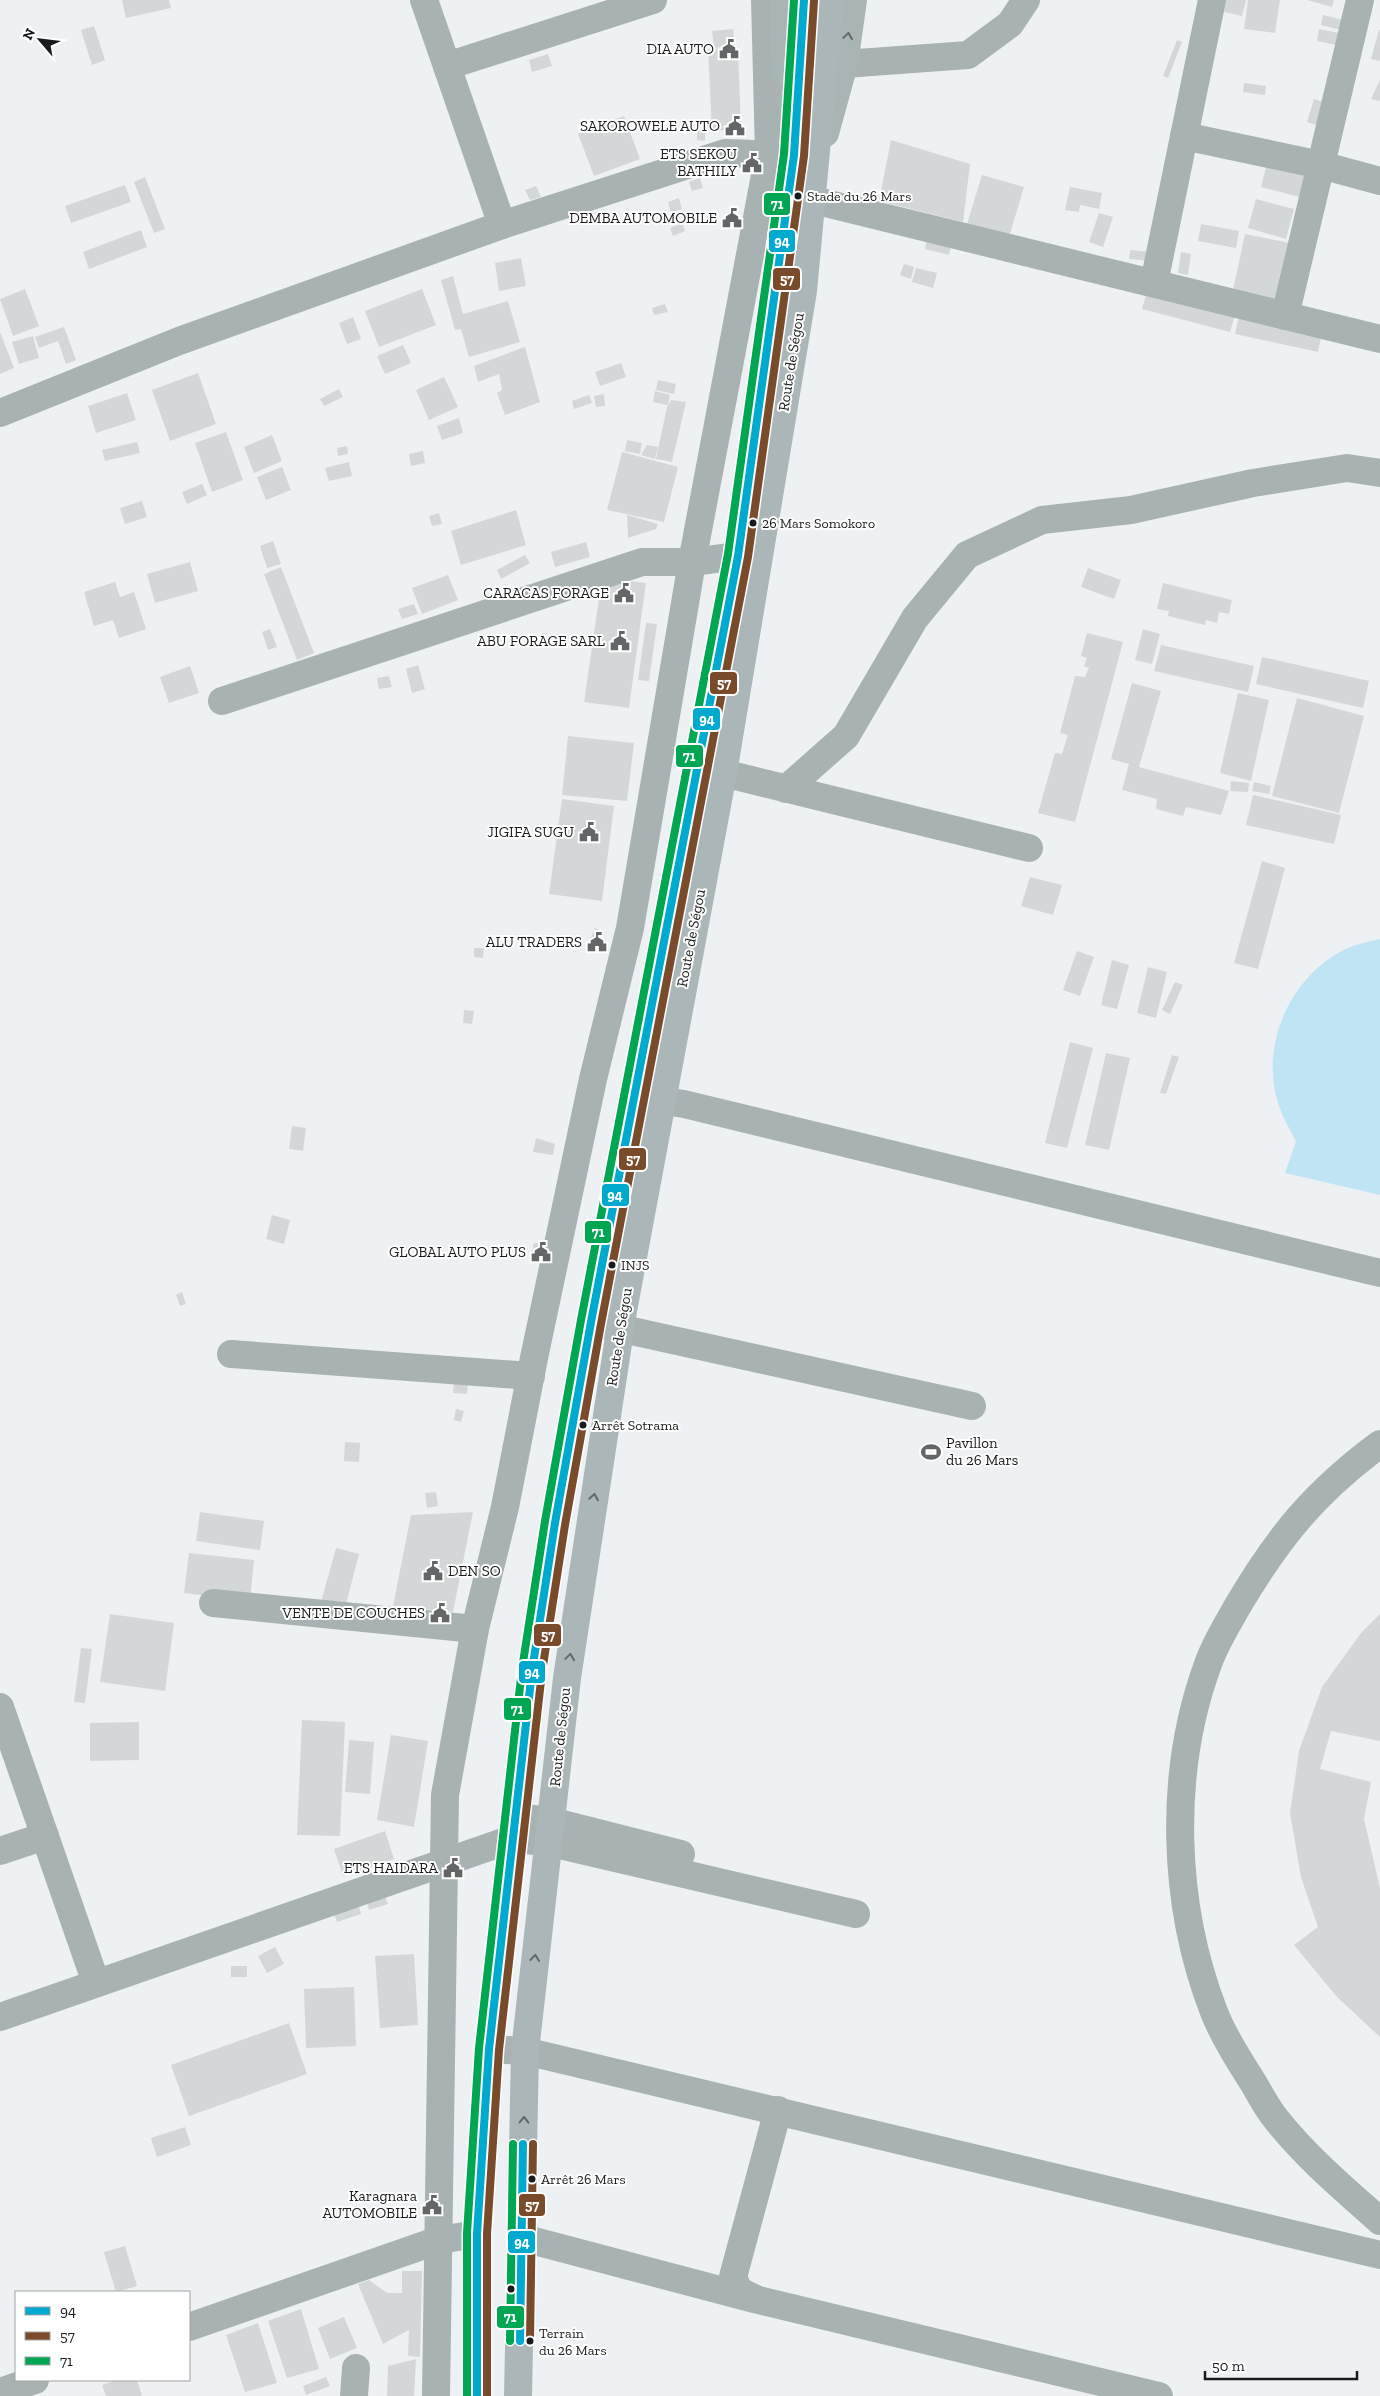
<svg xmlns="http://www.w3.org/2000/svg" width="1380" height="2396" viewBox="0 0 1380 2396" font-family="'Zilla Slab',serif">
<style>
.green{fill:#bfe5f4}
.building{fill:#d4d7d8}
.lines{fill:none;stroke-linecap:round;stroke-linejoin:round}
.minor{stroke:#a8b2b3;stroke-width:28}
.major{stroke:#a9b4b5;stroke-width:28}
.highway{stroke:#aab6b8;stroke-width:28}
.bus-1-casing{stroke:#fefefe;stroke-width:11}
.bus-2-casing{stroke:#fefefe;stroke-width:11}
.bus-3-casing{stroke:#fefefe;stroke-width:11}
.bus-1{stroke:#00a9ce;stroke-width:8}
.bus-2{stroke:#7a4b2a;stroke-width:8}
.bus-3{stroke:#00a651;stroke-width:8}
.oneway{stroke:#606768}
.oneway2{stroke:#61686a}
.bus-dot{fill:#181a1b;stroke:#fefefe;stroke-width:2}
.labels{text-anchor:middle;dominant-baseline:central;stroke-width:4;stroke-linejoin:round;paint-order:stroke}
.bus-label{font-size:14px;fill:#181a1b;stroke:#fefefe;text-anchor:start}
.poi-label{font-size:15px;fill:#181a1b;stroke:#fefefe;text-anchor:end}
.street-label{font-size:15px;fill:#181a1b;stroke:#fefefe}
.line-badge{stroke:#fefefe;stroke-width:2}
.badge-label{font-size:14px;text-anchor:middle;font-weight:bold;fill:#fff}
</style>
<rect width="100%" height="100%" fill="#eef1f3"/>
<!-- green -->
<path class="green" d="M 1380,939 L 1380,1195 L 1285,1173 L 1296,1141 C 1289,1128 1282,1116 1278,1103 C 1260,1046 1289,980 1340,952 C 1353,945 1366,942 1380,939 Z"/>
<!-- building -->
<g class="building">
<polygon points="122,0 169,0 171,8 126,18"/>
<polygon points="1226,0 1246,0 1242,16 1224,12"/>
<polygon points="1248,0 1280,0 1275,33 1244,29"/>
<polygon points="1307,0 1334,0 1332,7"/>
<polygon points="1323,15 1343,20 1341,30 1321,25"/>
<polygon points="94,26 105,60 92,65 81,30"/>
<polygon points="733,29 735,46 714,48 712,31"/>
<polygon points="1319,29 1339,33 1336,45 1317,41"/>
<polygon points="1379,30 1380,30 1380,61 1371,59"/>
<polygon points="1177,40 1182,42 1168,78 1163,76"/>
<polygon points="738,47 741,129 712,131 708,49"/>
<polygon points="548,54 552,66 532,72 529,60"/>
<polygon points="1380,80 1380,101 1371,99"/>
<polygon points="1244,83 1266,86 1265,95 1243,92"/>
<polygon points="1314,99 1326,103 1320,126 1307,122"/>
<polygon points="624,116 640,159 594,176 578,134"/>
<polygon points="697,129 705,129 705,141 697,140"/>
<polygon points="891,140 970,164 963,222 879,201"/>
<polygon points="1267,163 1305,173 1299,197 1261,187"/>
<polygon points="982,175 1024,187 1009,237 967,224"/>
<polygon points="145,177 165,229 154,233 134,182"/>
<polygon points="700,178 703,188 692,191 689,182"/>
<polygon points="125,185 131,202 71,223 65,206"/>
<polygon points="536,186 541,197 530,200 525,190"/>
<polygon points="1070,187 1102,193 1099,209 1080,205 1079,212 1065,210"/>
<polygon points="679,198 682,209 671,213 668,202"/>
<polygon points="1256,199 1294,209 1286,239 1248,228"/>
<polygon points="1099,213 1113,217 1103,247 1089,242"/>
<polygon points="682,223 685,231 673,236 670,228"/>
<polygon points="1201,224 1239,231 1236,248 1198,241"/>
<polygon points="141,230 147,247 89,269 83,252"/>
<polygon points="1245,234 1290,243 1278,300 1233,290"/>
<polygon points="927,239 951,246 949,255 925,249"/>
<polygon points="1130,250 1152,252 1151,261 1129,259"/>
<polygon points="1181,252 1191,254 1188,275 1178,273"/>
<polygon points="521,258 526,286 499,291 495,263"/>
<polygon points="904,264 914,267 911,279 900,275"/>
<polygon points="916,268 937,273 933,288 912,282"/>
<polygon points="453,276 463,314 508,301 520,342 469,357 461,329 455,330 441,280"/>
<polygon points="1148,288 1236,311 1230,332 1142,309"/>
<polygon points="25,289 39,326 13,336 0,299"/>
<polygon points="422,289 436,325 379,347 365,311"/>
<polygon points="665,304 668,312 654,315 652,308"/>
<polygon points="1240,311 1323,329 1318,352 1235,334"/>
<polygon points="353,317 361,339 347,344 339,323"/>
<polygon points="64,327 76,360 66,364 58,341 39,348 35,337"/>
<polygon points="0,332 14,368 0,374"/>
<polygon points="33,336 39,358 19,364 12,342"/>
<polygon points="403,345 411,363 385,374 377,356"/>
<polygon points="525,347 540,402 505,415 497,393 502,390 499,374 478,382 474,366"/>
<polygon points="621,363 626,377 600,386 595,372"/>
<polygon points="198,373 216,424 170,441 152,390"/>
<polygon points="444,377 458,407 429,420 416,390"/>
<polygon points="658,380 676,384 674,394 656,390"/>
<polygon points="339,389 343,397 324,406 320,399"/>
<polygon points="655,391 670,395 668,405 653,402"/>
<polygon points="127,393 136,420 96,433 88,406"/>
<polygon points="604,394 605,406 596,407 594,396"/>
<polygon points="589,395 592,403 574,409 572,401"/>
<polygon points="671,400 686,402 672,462 656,459 667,407"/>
<polygon points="459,418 463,433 442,440 437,426"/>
<polygon points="226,432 243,480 212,492 195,443"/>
<polygon points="272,435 282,461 254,473 244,447"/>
<polygon points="627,440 642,443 640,454 625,451"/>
<polygon points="137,442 140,453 105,461 102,450"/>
<polygon points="647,445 658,447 655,459 641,455"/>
<polygon points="347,446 348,454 338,456 337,448"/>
<polygon points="423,451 425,463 411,466 409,454"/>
<polygon points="622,452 678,467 664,522 607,510"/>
<polygon points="349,462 352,476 329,481 325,468"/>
<polygon points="282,467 291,490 266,500 257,477"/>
<polygon points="202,484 207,495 187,504 182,492"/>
<polygon points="142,501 147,517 125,524 120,508"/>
<polygon points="516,510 526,545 461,565 451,531"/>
<polygon points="439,513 442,524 432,526 429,516"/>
<polygon points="627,515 658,524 656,529 628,538"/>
<polygon points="273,541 281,564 267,568 260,546"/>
<polygon points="586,542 590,557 555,567 551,552"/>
<polygon points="525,555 530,563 501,579 497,570"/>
<polygon points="190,562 198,591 155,603 147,574"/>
<polygon points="281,567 314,653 297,660 264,574"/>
<polygon points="1088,568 1121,580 1114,599 1081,587"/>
<polygon points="448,575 458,600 422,614 412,588"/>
<polygon points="602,578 646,583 629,708 584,702"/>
<polygon points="115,582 120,597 134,592 146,629 119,638 113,620 94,626 84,592"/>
<polygon points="1163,583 1232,600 1229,614 1219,612 1217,623 1206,620 1205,625 1168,616 1169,611 1157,609"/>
<polygon points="414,604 418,614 402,619 398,609"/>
<polygon points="646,623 657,624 649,681 638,680"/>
<polygon points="270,629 277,647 268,650 262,632"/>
<polygon points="1143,629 1160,634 1152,664 1135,660"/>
<polygon points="1087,633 1123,642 1075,822 1038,813 1055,753 1062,754 1068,735 1060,733 1075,676 1085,677 1089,668 1084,666 1087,658 1081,656"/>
<polygon points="1161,645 1254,666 1248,692 1154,671"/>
<polygon points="1262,657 1369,681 1363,708 1256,684"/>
<polygon points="418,665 425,689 412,693 406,669"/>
<polygon points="190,666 199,693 169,703 160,677"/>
<polygon points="389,676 392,687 379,689 377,678"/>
<polygon points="1132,683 1161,691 1139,767 1229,791 1221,815 1186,807 1183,816 1156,809 1157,799 1122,790 1129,764 1111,759"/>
<polygon points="1238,693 1269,700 1251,781 1220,773"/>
<polygon points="1297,698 1364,716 1339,813 1272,796"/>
<polygon points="568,736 634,743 627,801 562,795"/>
<polygon points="1231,781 1249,783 1248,792 1230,791"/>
<polygon points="1254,782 1271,786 1269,794 1252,791"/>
<polygon points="1253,795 1341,815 1334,844 1246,825"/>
<polygon points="562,799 614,806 602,901 549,894"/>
<polygon points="1262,861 1285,868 1258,969 1234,963"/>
<polygon points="1030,877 1062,885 1053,915 1021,906"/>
<polygon points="595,928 602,931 596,946 589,943"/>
<polygon points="474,948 484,948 483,958 474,957"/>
<polygon points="1077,951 1094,957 1080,996 1063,990"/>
<polygon points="1112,960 1129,965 1117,1009 1101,1005"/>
<polygon points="1148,967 1167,972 1156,1018 1137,1013"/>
<polygon points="1175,982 1183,985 1170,1014 1162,1010"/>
<polygon points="464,1010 474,1011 472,1024 463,1023"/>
<polygon points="1070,1042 1093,1048 1067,1148 1045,1143"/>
<polygon points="1106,1053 1130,1058 1109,1150 1085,1145"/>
<polygon points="1172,1055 1179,1057 1166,1094 1160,1093"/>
<polygon points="292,1126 306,1128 303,1151 289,1149"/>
<polygon points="536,1138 555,1144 553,1155 533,1152"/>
<polygon points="272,1215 290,1220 284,1244 266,1239"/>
<polygon points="534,1243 547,1245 543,1263 530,1260"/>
<polygon points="182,1292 186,1304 180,1306 176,1295"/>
<polygon points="454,1383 468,1384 467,1394 453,1393"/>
<polygon points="456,1409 464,1411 461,1422 454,1420"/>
<polygon points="345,1442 360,1443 359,1462 344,1461"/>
<polygon points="436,1492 438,1506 427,1508 425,1493"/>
<polygon points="200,1512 264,1521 260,1550 196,1541"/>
<polygon points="473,1512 453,1612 393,1606 411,1515"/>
<polygon points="336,1548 359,1554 344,1612 320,1606"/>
<polygon points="189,1553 254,1560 250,1601 184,1593"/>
<polygon points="110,1614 174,1623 165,1691 100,1682"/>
<polygon points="1380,1614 1380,1741 1331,1731 1320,1769 1371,1782 1364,1819 1380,1888 1380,2037 1337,1997 1294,1945 1318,1927 1301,1877 1290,1813 1299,1751 1322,1687 1361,1633"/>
<polygon points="81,1648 92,1649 85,1703 74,1702"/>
<polygon points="302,1720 345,1722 340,1836 297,1835"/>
<polygon points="139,1722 139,1760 90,1761 90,1723"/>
<polygon points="391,1735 428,1741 414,1827 377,1820"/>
<polygon points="349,1740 374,1742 370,1794 345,1792"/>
<polygon points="385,1831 394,1859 343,1876 334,1849"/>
<polygon points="385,1896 388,1904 369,1910 367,1902"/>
<polygon points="359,1906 361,1914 337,1922 334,1914"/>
<polygon points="275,1947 284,1964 267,1973 258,1956"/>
<polygon points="414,1954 418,2025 380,2028 375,1956"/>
<rect x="231" y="1966" width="16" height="11"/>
<polygon points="354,1987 356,2046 306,2048 304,1989"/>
<polygon points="289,2023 307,2074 189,2116 171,2065"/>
<polygon points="185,2127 191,2145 157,2157 151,2138"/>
<polygon points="125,2246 137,2286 116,2292 104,2252"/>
<polygon points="402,2271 422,2271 420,2357 408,2356 409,2330 383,2344 358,2284 369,2280 387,2293 402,2293"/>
<polygon points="301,2309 319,2369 287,2378 268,2321"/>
<polygon points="344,2317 357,2348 330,2359 318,2328"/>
<polygon points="258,2323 277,2383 245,2392 226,2335"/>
<polygon points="416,2359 414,2396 387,2396 388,2366"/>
<polygon points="326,2377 330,2386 306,2395 303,2386"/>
<polygon points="117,2380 137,2380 142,2396 106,2396 102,2385"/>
</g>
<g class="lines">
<!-- minor -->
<g class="minor">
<polyline points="424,0 502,225"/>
<polyline points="844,64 968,55 1010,24 1026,0"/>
<polyline points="447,66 653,0"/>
<polyline points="1184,136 1321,165 1380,181"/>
<polyline points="813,200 1380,339"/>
<polyline points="1154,283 1212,0"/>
<polyline points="1285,316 1360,0"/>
<polyline points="0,413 179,341 502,225 725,153 788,155"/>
<polyline points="222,701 642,562 692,562 738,556"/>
<polyline points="723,773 1029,848"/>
<polyline points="786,789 846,736 915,618 967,555 1042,520 1131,510 1253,483 1347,468 1380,473"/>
<polyline points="638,1097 684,1104 1380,1273"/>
<polyline points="591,1322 972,1406"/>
<polyline points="231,1354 531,1376"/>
<path d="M 1380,1444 C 1315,1492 1278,1537 1237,1607 C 1227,1625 1215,1644 1208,1664 C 1168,1773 1172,1904 1214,2012 C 1224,2037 1240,2062 1254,2084 C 1261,2096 1267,2108 1276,2119 C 1306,2157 1344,2189 1380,2221"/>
<polyline points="213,1603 475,1629"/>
<polyline points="0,1707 96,1983"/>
<polyline points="516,1817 551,1821 681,1854"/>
<polyline points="0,1851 45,1836"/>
<polyline points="0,2017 512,1839 547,1842 856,1914"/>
<polyline points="489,2049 525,2051 1380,2255"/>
<polyline points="778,2110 733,2277 739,2291 758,2300 1159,2396"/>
<polyline points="523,2238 754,2299"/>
<polyline points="189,2327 439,2240 477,2234"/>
<polyline points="0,2392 35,2380"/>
<polyline points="354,2396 356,2368"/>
<polyline points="436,2396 445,1795 475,1629 505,1507 534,1358 593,1079 630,928 692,562 769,154 765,0"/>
</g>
<!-- major -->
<g class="major">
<polyline points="784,0 784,56 792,103"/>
<polyline points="825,133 844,64 853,0"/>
</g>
<!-- highway -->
<g class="highway">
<polyline points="477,2396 477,2234 489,2049 532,1671 555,1523 591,1322 738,556 794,155 804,0"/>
<polyline points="518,2396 525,2051 567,1678 623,1311 723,773 803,291 830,0"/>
</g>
<defs>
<g id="bus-1">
<polyline points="520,2341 523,2144"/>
<polyline points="477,2396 477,2234 489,2049 532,1671 555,1523 591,1322 738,556 794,155 804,0"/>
</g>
<g id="bus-2">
<polyline points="530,2341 533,2144"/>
<polyline points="487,2396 487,2234 499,2050 542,1672 565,1525 601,1324 748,557 804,156 814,1"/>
</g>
<g id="bus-3">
<polyline points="510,2341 513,2144"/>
<polyline points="467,2396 467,2233 479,2048 522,1669 545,1521 581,1320 728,554 784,154 794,0"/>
</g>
</defs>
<!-- bus-1 casing -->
<use href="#bus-1" class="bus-1-casing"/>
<!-- bus-2 casing -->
<use href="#bus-2" class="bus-2-casing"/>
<!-- bus-3 casing -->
<use href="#bus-3" class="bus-3-casing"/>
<!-- bus-1 -->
<use href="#bus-1" class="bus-1"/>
<!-- bus-2 -->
<use href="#bus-2" class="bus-2"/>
<!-- bus-3 -->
<use href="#bus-3" class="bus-3"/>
</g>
<!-- one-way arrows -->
<defs><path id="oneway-chevron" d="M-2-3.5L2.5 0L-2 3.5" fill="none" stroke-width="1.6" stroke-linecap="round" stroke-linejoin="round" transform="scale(1.25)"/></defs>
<use class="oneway" href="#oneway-chevron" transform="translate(848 36) rotate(-82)"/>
<g class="oneway2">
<use href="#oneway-chevron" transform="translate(594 1497) rotate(-81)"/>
<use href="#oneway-chevron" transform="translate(570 1657) rotate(-82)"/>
<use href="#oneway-chevron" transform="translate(535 1958) rotate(-84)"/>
<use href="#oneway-chevron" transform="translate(524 2120) rotate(-89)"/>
</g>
<!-- icons -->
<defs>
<symbol id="civic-bare" viewBox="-9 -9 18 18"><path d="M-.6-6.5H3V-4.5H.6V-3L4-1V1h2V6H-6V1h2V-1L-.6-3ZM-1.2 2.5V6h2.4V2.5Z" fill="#636567" stroke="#fefefe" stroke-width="2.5" paint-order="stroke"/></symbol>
<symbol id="stadium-bare" viewBox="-9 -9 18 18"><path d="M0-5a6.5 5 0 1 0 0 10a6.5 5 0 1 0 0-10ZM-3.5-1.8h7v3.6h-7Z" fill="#636567" stroke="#fefefe" stroke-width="2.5" paint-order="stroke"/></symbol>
</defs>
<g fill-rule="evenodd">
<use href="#civic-bare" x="715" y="35" width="28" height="28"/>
<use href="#civic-bare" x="721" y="112" width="28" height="28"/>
<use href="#civic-bare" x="738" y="149" width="28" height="28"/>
<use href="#civic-bare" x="718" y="204" width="28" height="28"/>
<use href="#civic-bare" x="610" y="579" width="28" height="28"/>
<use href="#civic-bare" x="606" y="627" width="28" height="28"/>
<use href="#civic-bare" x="575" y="818" width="28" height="28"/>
<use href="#civic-bare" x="583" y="928" width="28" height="28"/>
<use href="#civic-bare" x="527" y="1238" width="28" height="28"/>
<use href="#stadium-bare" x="917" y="1438" width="28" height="28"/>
<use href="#civic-bare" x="419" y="1557" width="28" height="28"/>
<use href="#civic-bare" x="426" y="1599" width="28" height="28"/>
<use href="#civic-bare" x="439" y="1854" width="28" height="28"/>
<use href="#civic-bare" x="418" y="2191" width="28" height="28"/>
</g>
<!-- markers -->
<g class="bus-dot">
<circle cx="798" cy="196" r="4.5"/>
<circle cx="753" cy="523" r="4.5"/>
<circle cx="612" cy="1265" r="4.5"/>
<circle cx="583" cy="1425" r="4.5"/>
<circle cx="532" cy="2179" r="4.5"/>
<circle cx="511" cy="2289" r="4.5"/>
<circle cx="530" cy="2341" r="4.5"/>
</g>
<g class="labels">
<!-- bus labels -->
<g class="bus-label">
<text x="807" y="196">Stade du 26 Mars</text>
<text x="762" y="523">26 Mars Somokoro</text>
<text x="621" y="1265">INJS</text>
<text x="592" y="1425">Arrêt Sotrama</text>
<text x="541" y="2179">Arrêt 26 Mars</text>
<text x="539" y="2333">Terrain<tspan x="539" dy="17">du 26 Mars</tspan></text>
</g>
<!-- poi labels -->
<g class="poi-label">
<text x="714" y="49">DIA AUTO</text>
<text x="720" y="126">SAKOROWELE AUTO</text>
<text x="737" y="154">ETS SEKOU<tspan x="737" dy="17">BATHILY</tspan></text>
<text x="717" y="218">DEMBA AUTOMOBILE</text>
<text x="609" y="593">CARACAS FORAGE</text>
<text x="605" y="641">ABU FORAGE SARL</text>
<text x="574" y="832">JIGIFA SUGU</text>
<text x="582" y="942">ALU TRADERS</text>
<text x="526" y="1252">GLOBAL AUTO PLUS</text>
<text x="946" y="1443" text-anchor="start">Pavillon<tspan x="946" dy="17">du 26 Mars</tspan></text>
<text x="448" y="1571" text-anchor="start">DEN SO</text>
<text x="425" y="1613">VENTE DE COUCHES</text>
<text x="438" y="1868">ETS HAIDARA</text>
<text x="417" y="2196">Karagnara<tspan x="417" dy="17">AUTOMOBILE</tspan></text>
</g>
<!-- street labels -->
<g class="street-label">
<text transform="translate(791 362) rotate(-81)">Route de Ségou</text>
<text transform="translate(691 938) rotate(-79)">Route de Ségou</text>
<text transform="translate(619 1337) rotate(-81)">Route de Ségou</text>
<text transform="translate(560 1737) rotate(-84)">Route de Ségou</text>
</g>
</g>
<g class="line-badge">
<rect x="763" y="192" width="28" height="24" rx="5" fill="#00a651"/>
<rect x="768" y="229" width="28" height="24" rx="5" fill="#00a9ce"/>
<rect x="772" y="267" width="29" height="24" rx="5" fill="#7a4b2a"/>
<rect x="709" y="671" width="29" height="24" rx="5" fill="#7a4b2a"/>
<rect x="692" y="707" width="29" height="24" rx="5" fill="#00a9ce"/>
<rect x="675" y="744" width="29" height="24" rx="5" fill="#00a651"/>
<rect x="618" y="1147" width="29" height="24" rx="5" fill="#7a4b2a"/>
<rect x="601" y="1183" width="29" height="24" rx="5" fill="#00a9ce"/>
<rect x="584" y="1220" width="28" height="24" rx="5" fill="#00a651"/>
<rect x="533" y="1623" width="29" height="24" rx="5" fill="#7a4b2a"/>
<rect x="518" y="1660" width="28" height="24" rx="5" fill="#00a9ce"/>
<rect x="503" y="1697" width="29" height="24" rx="5" fill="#00a651"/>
<rect x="518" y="2193" width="28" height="24" rx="5" fill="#7a4b2a"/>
<rect x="507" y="2230" width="29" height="24" rx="5" fill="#00a9ce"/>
<rect x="496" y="2305" width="29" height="24" rx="5" fill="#00a651"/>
</g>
<g class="badge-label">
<text x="777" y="209">71</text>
<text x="782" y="246">94</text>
<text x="787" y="284">57</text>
<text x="724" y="688">57</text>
<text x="707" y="724">94</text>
<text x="689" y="761">71</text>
<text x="633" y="1164">57</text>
<text x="615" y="1200">94</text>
<text x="598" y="1237">71</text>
<text x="548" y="1640">57</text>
<text x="532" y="1677">94</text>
<text x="517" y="1714">71</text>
<text x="532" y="2210">57</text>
<text x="522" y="2247">94</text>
<text x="510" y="2322">71</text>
</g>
<!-- legend -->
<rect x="15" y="2291" width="175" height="90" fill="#fefefe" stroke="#a2a3a3"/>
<rect x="25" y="2307" width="25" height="8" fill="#00a9ce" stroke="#a2a3a3"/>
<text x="60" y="2316" font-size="15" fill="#181a1b">94</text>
<rect x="25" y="2332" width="25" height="8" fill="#7a4b2a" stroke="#a2a3a3"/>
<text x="60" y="2341" font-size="15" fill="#181a1b">57</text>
<rect x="25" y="2357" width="25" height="8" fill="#00a651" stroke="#a2a3a3"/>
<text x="60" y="2366" font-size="15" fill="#181a1b">71</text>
<!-- north arrow -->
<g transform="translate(40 40) rotate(298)" stroke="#fefefe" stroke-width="4" paint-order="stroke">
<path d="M0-4L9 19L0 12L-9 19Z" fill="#181a1b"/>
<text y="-8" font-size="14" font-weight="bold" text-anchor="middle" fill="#181a1b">N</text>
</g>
<!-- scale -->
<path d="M1205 2371v8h152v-8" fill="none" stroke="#181a1b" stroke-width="2.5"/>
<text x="1212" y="2371" font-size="15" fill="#181a1b" stroke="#fefefe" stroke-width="4" paint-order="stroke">50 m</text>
</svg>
